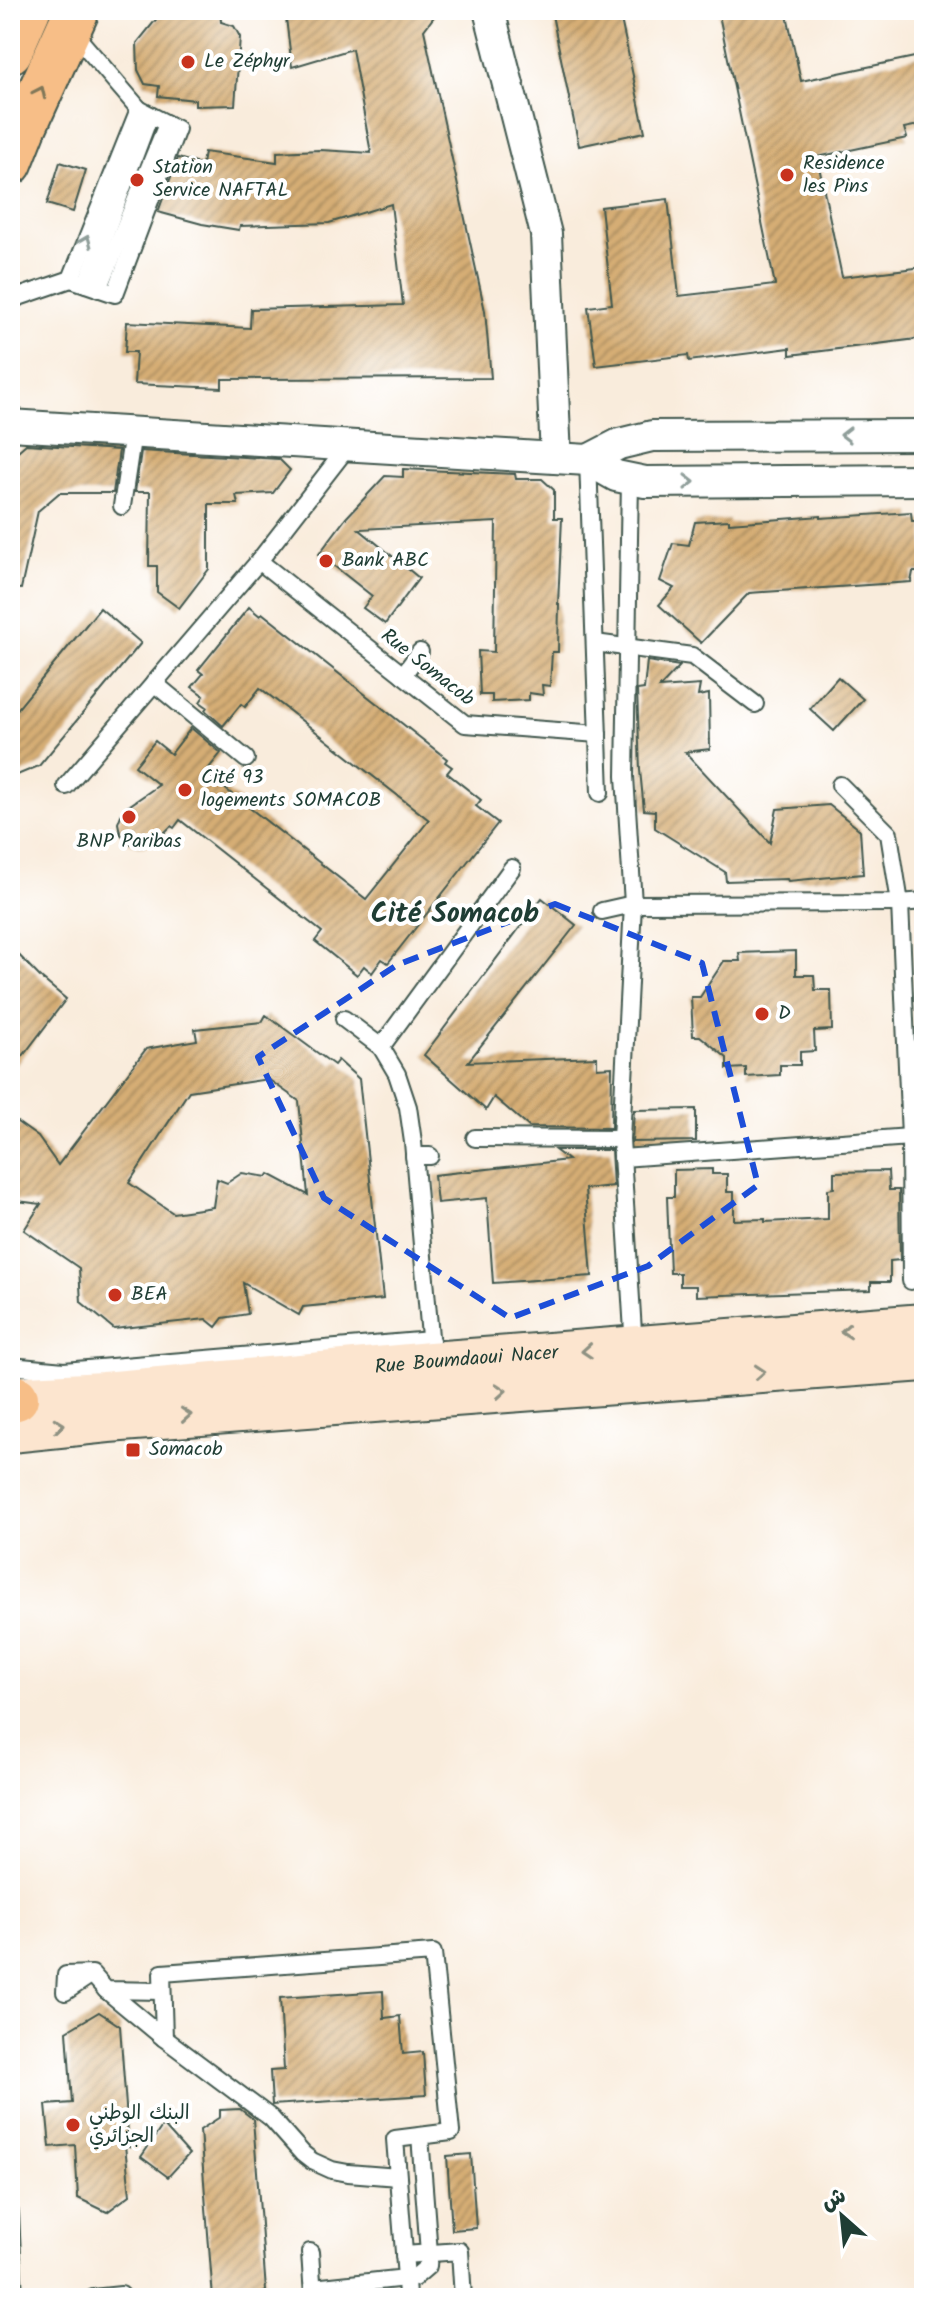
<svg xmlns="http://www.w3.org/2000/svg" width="934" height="2308" viewBox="0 0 934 2308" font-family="Kalam,'Playpen Sans Arabic',sans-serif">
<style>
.building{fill:url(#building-hatch);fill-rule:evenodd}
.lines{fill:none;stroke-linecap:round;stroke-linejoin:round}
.lane-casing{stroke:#40574d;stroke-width:20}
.street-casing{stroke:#40574d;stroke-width:34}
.secondary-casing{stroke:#40574d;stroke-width:46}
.primary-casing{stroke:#40574d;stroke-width:48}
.lane{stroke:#fff;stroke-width:16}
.street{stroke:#fff;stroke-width:30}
.secondary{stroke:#fce5cf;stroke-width:42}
.primary{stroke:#f7be87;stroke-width:44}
.oneway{stroke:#807759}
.oneway2{stroke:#8f9e9a}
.oneway3{stroke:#8e9182}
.marked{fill:none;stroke:#1d4ed8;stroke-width:6;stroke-dasharray:16 10;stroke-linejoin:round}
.poi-dot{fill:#c8321e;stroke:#fff;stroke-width:3}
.labels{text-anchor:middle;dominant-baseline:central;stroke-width:8;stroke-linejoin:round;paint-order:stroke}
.poi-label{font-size:20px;fill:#1f3d34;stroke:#fff;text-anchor:start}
.street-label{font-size:20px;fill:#1f3d34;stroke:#fff}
.district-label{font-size:28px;font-weight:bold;fill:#1f3d34;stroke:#fff}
</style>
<defs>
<pattern id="building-hatch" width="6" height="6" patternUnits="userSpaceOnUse" patternTransform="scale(2)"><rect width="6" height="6" fill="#d5ad75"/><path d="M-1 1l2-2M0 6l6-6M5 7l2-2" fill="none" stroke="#ac8e61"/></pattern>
</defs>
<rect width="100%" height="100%" fill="#fff"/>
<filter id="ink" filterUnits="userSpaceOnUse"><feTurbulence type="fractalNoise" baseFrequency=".0125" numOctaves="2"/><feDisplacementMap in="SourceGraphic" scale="16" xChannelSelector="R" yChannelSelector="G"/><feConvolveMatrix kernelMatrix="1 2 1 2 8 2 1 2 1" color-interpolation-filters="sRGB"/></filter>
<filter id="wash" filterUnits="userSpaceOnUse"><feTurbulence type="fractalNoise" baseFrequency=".006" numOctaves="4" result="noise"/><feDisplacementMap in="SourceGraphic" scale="32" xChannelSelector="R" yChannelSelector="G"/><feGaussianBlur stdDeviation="1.8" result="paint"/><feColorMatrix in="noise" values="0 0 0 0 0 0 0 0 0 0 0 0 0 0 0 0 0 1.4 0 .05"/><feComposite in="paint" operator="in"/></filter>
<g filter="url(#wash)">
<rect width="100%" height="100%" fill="#f9ecdc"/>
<g id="blocks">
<!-- building -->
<g class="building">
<polygon points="197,10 220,10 221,22 234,26 240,37 235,105 195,106 195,100 158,96 159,86 145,84 138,70 137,43 162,12 196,14"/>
<polygon points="285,10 439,10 424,30 485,311 491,378 222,379 222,388 134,384 136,352 125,352 127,322 250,328 251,309 403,305 391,204 329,223 240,226 239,230 202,224 158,212 178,158 202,165 204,152 277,162 277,152 320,150 371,153 352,49 292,67"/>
<polygon points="551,10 619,10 645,132 579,146"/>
<polygon points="718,10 786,10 801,81 924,55 924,124 904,128 907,138 817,157 842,277 924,267 924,338 790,355 790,348 689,361 688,355 596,366 588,307 612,304 601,207 668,199 679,296 775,285"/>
<polygon points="60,162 86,170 73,212 47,204"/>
<polygon points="26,444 119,450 113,493 59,493 38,511 21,589 10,588 10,458"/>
<polygon points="141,451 279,459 290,470 273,493 236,495 238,504 209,504 209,569 179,608 157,592 157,566 149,566 150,492 135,492"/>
<polygon points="403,469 515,474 516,479 542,479 554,490 554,518 562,518 558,604 559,604 558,652 552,652 550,686 542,685 543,695 529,693 529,700 492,702 492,695 480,695 478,651 494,652 496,522 359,529 419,578 385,624 363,608 372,596 319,554 346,518 385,476 403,477"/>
<polygon points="911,512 912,521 924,521 924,572 913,572 911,582 749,593 701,643 659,605 674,588 660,581 673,543 689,545 695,522 729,520 729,523 821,516 821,518"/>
<polygon points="249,607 260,616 262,613 447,759 445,762 452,767 447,773 481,800 476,806 498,823 388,963 382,959 372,973 364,966 357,975 315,941 322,932 180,820 174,828 171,826 156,841 143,847 129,843 120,833 118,823 123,810 159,785 135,766 155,741 171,754 191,728 221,753 205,773 366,899 429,820 260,688 245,707 241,704 223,726 205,710 207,707 200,702 204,696 192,687 203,674 198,670"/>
<polygon points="100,608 141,643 39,766 10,778 10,718"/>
<polygon points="647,661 680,666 659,688 700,685 698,696 709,694 710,749 685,752 770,843 777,809 829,805 860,830 863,874 788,881 787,879 726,881 725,872 655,828 655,811 644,810 640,770 637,690 644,689"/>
<polygon points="838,677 863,699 834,731 810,709"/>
<polygon points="542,898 576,925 468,1062 597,1057 597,1068 612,1067 611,1128 529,1127 494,1097 486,1110 424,1055"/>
<polygon points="10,946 41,978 66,999 10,1073"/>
<polygon points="796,951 796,975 814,975 815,990 831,990 832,1030 814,1031 815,1051 800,1052 800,1065 780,1065 780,1075 746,1077 746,1068 727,1069 727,1058 700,1036 693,1036 691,997 700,997 724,961 740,961 739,953"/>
<path d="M 266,1015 L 334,1065 L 338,1060 L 359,1079 L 383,1299 L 303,1307 L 299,1315 L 243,1283 L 248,1314 L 223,1318 L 216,1327 L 206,1319 L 114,1329 L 81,1302 L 79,1268 L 24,1230 L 41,1204 L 10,1200 L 10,1117 L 38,1137 L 58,1165 L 146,1049 L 197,1040 L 195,1029 L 262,1022 ZM 268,1079 L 299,1101 L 308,1195 L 269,1174 L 267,1177 L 242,1173 L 227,1183 L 217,1179 L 213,1207 L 173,1213 L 129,1183 L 189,1091 Z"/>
<polygon points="696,1109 696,1141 632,1142 634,1110"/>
<polygon points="555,1150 611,1150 613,1186 585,1189 592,1276 493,1283 487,1198 437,1203 434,1175 568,1160"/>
<polygon points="712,1169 712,1174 727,1174 727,1192 734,1192 734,1220 765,1219 765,1222 828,1219 828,1189 834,1188 834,1172 888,1171 889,1190 899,1190 900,1260 890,1261 890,1282 871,1282 871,1290 696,1296 696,1286 680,1286 680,1273 670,1273 667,1197 674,1197 674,1170"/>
<polygon points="383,1991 384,2018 400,2016 403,2054 423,2052 426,2095 272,2105 270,2071 284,2070 280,1998"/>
<polygon points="99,2012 120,2026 129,2147 125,2145 130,2195 107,2212 78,2198 75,2145 50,2147 46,2105 72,2103 67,2031"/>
<polygon points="240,2109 253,2119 266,2291 254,2298 213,2298 200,2130 220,2117 220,2110"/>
<polygon points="163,2125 189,2154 168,2177 141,2157"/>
<polygon points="471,2154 476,2228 452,2230 447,2156"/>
</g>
</g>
</g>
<g filter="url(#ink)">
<use href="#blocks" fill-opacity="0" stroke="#40574d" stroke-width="2"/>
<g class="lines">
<defs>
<g id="lane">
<polyline points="71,279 115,294 177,129 139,109"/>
<polyline points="86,284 150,115"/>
<polyline points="99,289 167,124"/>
<polyline points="10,300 71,279 139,109 72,31"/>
<polyline points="588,460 600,793"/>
<polyline points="122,506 133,432"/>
<polyline points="259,561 465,724 598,734"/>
<polyline points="595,643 692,656 755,704"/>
<polyline points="403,675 420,652"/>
<polyline points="154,683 246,759"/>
<polyline points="840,785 889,834 900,903 910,1137 911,1281"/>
<polyline points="66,786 259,561 349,445"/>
<polyline points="602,911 633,904 900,903 924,901"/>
<polyline points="344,1019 381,1047 397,1074 408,1107 413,1142 431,1348"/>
<polyline points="381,1047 512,868"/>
<polyline points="475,1138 621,1139 634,1348"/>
<polyline points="621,1139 633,904 625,776 630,480"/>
<polyline points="414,1156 430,1156"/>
<polyline points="622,1158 910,1137"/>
<polyline points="10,1366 64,1371 431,1340"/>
<polyline points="92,1974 65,1992 66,1975 92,1974 106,1990 162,1991"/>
<polyline points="106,1990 164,2038"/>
<polyline points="10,2213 14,2298"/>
<polyline points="310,2252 313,2296"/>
<polyline points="404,2255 460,2251 463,2298"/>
<polyline points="313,2288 406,2278 395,2139 451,2132 433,1953 162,1973 164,2038 271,2118 303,2154 312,2161 332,2170 348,2173 398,2177"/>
<polyline points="93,2298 121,2295 122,2298"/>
<polyline points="407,2298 406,2278 414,2278 428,2266 429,2253 420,2136"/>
</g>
<g id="street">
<polyline points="489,10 546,234 556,458"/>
<polyline points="10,425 588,460 616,476 645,482 924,480"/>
<polyline points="588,460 619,444 652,436 924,435"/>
</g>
<g id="secondary">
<path id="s1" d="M 10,1398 L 104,1393 L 431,1363 L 924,1325"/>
<polyline points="10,1431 108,1421 924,1360"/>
</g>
<g id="primary">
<polyline points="10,51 28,10"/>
<polyline points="10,163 25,125 77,10"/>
<polyline points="10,1397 16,1398"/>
</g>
</defs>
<!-- lane casing -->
<use href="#lane" class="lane-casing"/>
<!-- street casing -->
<use href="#street" class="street-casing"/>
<!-- secondary casing -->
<use href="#secondary" class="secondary-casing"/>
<!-- primary casing -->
<use href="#primary" class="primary-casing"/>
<!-- lane -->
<use href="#lane" class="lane"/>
<!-- street -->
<use href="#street" class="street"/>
<!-- secondary -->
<use href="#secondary" class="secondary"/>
<!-- primary -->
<use href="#primary" class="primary"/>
</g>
<!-- one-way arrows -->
<defs><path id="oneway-chevron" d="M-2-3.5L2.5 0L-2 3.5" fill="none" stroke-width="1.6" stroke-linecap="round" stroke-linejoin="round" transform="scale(2)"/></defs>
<use class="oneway" href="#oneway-chevron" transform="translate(40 92) rotate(-65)"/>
<g class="oneway2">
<use href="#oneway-chevron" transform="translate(86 241) rotate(-68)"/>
<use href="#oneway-chevron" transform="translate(846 435) rotate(180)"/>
<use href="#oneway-chevron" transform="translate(689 482)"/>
</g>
<g class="oneway3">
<use href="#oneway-chevron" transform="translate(846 1331) rotate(176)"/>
<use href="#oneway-chevron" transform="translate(587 1351) rotate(176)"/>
<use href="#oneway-chevron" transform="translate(760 1372) rotate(-4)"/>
<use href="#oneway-chevron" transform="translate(501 1391) rotate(-4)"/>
<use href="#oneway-chevron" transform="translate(186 1415) rotate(-4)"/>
<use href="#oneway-chevron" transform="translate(59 1425) rotate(-6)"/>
</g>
</g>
<!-- marked area -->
<path class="marked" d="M 555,904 L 702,963 L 758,1185 L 648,1266 L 510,1318 L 324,1198 L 258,1057 L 397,965 Z"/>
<!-- markers -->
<g class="poi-dot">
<circle cx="188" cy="62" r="8"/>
<circle cx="787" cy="175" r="8"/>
<circle cx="137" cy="180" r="8"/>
<circle cx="326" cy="561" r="8"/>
<circle cx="185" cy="790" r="8"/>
<circle cx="129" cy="817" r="8"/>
<circle cx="762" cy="1014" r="8"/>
<circle cx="115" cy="1295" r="8"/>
<rect x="125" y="1442" width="16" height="16" rx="4"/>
<circle cx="73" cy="2125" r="8"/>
</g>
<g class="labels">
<!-- poi labels -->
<g class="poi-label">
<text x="204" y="62">Le Zéphyr</text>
<text x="803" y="164">Residence<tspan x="803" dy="23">les Pins</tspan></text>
<text x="153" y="168">Station<tspan x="153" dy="23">Service NAFTAL</tspan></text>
<text x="342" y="561">Bank ABC</text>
<text x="201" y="778">Cité 93<tspan x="201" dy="23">logements SOMACOB</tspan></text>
<text x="129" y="842" text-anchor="middle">BNP Paribas</text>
<text x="778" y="1014">D</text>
<text x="131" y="1295">BEA</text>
<text x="149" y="1450">Somacob</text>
<text x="89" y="2114">البنك الوطني<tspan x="89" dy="23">الجزائري</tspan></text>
</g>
<!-- street labels -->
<g class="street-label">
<text transform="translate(427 668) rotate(38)">Rue Somacob</text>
<text stroke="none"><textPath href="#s1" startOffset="458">Rue Boumdaoui Nacer</textPath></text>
</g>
<!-- district labels -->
<g class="district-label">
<text x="455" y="914">Cité Somacob</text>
</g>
</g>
<!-- margin -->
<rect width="934" height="2308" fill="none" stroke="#fff" stroke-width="40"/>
<!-- north arrow -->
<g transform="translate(842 2216) rotate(333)" stroke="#ffffff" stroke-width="6" paint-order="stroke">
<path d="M0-6L14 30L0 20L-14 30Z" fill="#1f3d34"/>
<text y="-12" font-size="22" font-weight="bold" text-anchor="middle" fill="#1f3d34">ش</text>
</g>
</svg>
